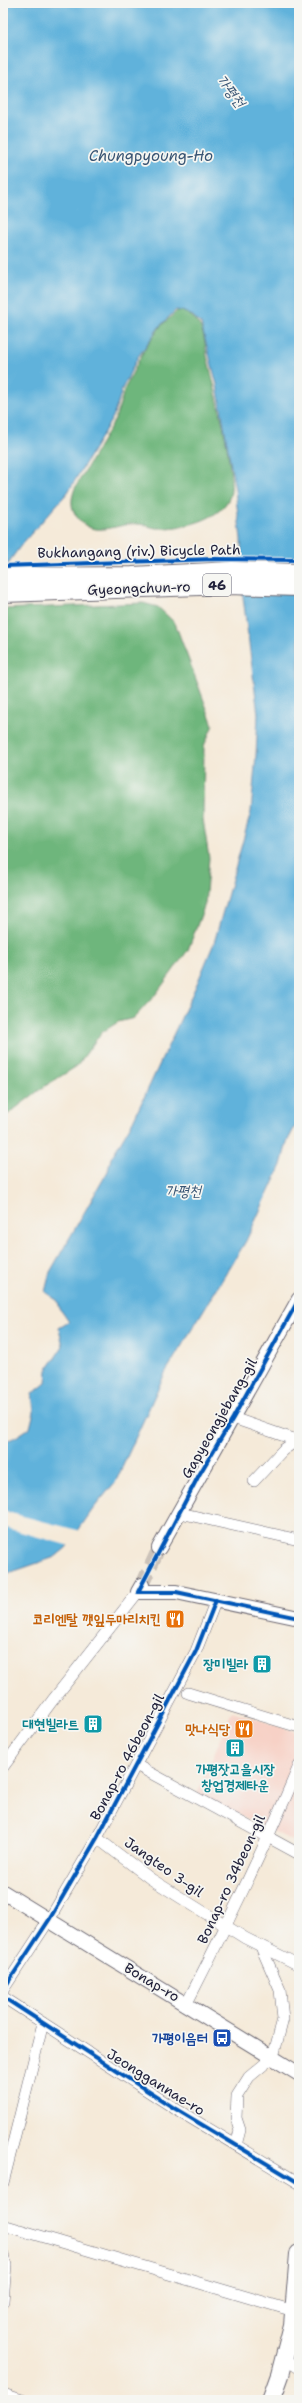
<svg xmlns="http://www.w3.org/2000/svg" width="302" height="2403" viewBox="0 0 302 2403" font-family="'Shantell Sans','Poor Story',sans-serif">
<style>
.built{fill:#f7d1c6}
.forest{fill:#6eb67b;stroke:#486c5b}
.water{fill:#60b2db;stroke:#416a8b}
.pier{fill:#f5ead9}
.lines{fill:none;stroke-linecap:round;stroke-linejoin:round}
.tertiary-tunnel{stroke:#cbc2b9;stroke-width:14;stroke-dasharray:14 7;stroke-linecap:butt}
.minor-casing{stroke:#6c6872;stroke-width:12}
.tertiary-casing{stroke:#6c6872;stroke-width:16}
.primary-casing{stroke:#6c6872;stroke-width:20}
.minor{stroke:#fff;stroke-width:11}
.tertiary{stroke:#fff;stroke-width:14}
.primary{stroke:#fff;stroke-width:18}
.cycleway-casing{stroke:#f6f6f2;stroke-width:6}
.cycleway{stroke:#0057b8;stroke-width:4}
.labels{text-anchor:middle;dominant-baseline:central;stroke-width:3.5;stroke-linejoin:round;paint-order:stroke}
.shield{fill:#f6f6f2;stroke:#626272;stroke-width:1}
.shield-label{font-size:13px;font-weight:bold;fill:#22223b}
.street-label{font-size:14px;fill:#22223b;stroke:#f6f6f2}
.food-label{font-size:14px;font-weight:bold;fill:#c56008;stroke:#f6f6f2;text-anchor:end}
.culture-label{font-size:14px;font-weight:bold;fill:#0d838f;stroke:#f6f6f2;text-anchor:end}
.transit-label{font-size:14px;font-weight:bold;fill:#164399;stroke:#f6f6f2;text-anchor:end}
.water-label{font-size:15px;font-style:italic;fill:#385473;stroke:#f6f6f2}
</style>
<rect width="100%" height="100%" fill="#f6f6f2"/>
<filter id="ink" filterUnits="userSpaceOnUse"><feTurbulence type="fractalNoise" baseFrequency=".025" numOctaves="2"/><feDisplacementMap in="SourceGraphic" scale="8" xChannelSelector="R" yChannelSelector="G"/><feConvolveMatrix kernelMatrix="1 2 1 2 8 2 1 2 1" color-interpolation-filters="sRGB"/></filter>
<filter id="wash" filterUnits="userSpaceOnUse"><feTurbulence type="fractalNoise" baseFrequency=".012" numOctaves="4" result="noise"/><feDisplacementMap in="SourceGraphic" scale="16" xChannelSelector="R" yChannelSelector="G"/><feGaussianBlur stdDeviation="0.9" result="paint"/><feColorMatrix in="noise" values="0 0 0 0 0 0 0 0 0 0 0 0 0 0 0 0 0 1.4 0 .05"/><feComposite in="paint" operator="in"/></filter>
<g filter="url(#wash)">
<rect width="100%" height="100%" fill="#f5ead9"/>
<!-- built -->
<polygon class="built" points="232,1711 299,1733 299,1844 197,1794"/>
<!-- forest -->
<g class="forest">
<path d="M 177,311 C 181,310 184,312 188,314 C 204,323 204,339 207,356 C 213,379 237,477 230,496 C 221,521 180,529 156,528 C 150,527 144,524 139,524 C 117,522 94,541 77,517 C 70,507 71,499 75,488 L 115,419 L 125,388 L 143,352 L 160,327 Z"/>
<polygon points="143,603 158,607 175,623 213,725 204,746 203,819 209,858 205,904 188,950 156,994 134,1018 118,1022 101,1033 77,1066 42,1088 3,1118 3,609"/>
</g>
<!-- water -->
<path class="water" d="M 3,3 L 299,3 L 299,1119 L 287,1142 L 281,1165 L 246,1241 L 165,1373 L 116,1481 L 93,1509 L 66,1548 L 55,1557 L 3,1575 L 3,1440 C 12,1442 22,1432 30,1428 L 34,1412 L 32,1394 L 46,1383 L 47,1370 L 63,1346 L 59,1328 L 69,1322 L 60,1309 L 58,1301 L 45,1292 L 50,1272 L 108,1171 L 111,1158 L 133,1121 L 196,986 L 214,943 L 251,812 L 256,755 L 258,714 L 243,597 L 241,539 L 235,490 L 217,385 L 201,324 L 193,316 L 182,311 L 176,310 L 159,327 L 138,357 L 123,387 L 113,417 L 68,492 L 22,544 L 11,559 L 3,575 Z"/>
<!-- pier -->
<polygon class="pier" points="3,1511 81,1531 70,1546 3,1527"/>
</g>
<g filter="url(#ink)">
<g class="lines">
<!-- tertiary-tunnel -->
<polyline class="tertiary-tunnel" points="142,1585 159,1548"/>
<defs>
<g id="minor">
<polyline points="233,1418 299,1441"/>
<polyline points="254,1481 283,1450 299,1439"/>
<polyline points="180,1513 299,1540"/>
<polyline points="188,1693 299,1727"/>
<polyline points="136,1765 299,1854"/>
<polyline points="3,1767 52,1701 138,1592"/>
<polyline points="97,1838 151,1879 245,1938 299,1965"/>
<polyline points="3,1990 49,1920 97,1838 196,1651 216,1600"/>
<polyline points="3,1997 174,2108 299,2183"/>
<path d="M 187,2003 C 227,1925 265,1847 299,1766"/>
<polyline points="236,2145 240,2130 236,2118 237,2096 249,2077 273,2057 283,2019 280,1990 262,1949"/>
<polyline points="3,2183 43,2023"/>
<polyline points="3,2225 294,2311"/>
<polyline points="3,2255 6,2265 3,2301"/>
<polyline points="285,2359 299,2368"/>
<polyline points="3,2394 22,2400"/>
</g>
<g id="tertiary">
<polyline points="159,1548 299,1299"/>
<polyline points="142,1585 138,1592 176,1592 299,1618"/>
<polyline points="3,1892 299,2074"/>
</g>
<g id="primary">
<polyline points="3,577 132,576 232,571 299,573"/>
<polyline points="3,593 228,585 299,587"/>
<polyline points="271,2400 280,2375 293,2325 299,2254"/>
</g>
</defs>
<!-- minor casing -->
<use href="#minor" class="minor-casing"/>
<!-- tertiary casing -->
<use href="#tertiary" class="tertiary-casing"/>
<!-- primary casing -->
<use href="#primary" class="primary-casing"/>
<!-- minor -->
<use href="#minor" class="minor"/>
<!-- tertiary -->
<use href="#tertiary" class="tertiary"/>
<!-- primary -->
<use href="#primary" class="primary"/>
<defs>
<g id="cycleway">
<polyline points="3,566 214,559 299,560"/>
<polyline points="299,1299 233,1418 199,1475 138,1592 176,1592 299,1618"/>
<polyline points="3,1990 49,1920 97,1838 196,1651 216,1600"/>
<polyline points="3,1997 174,2108 299,2183"/>
</g>
</defs>
<!-- cycleway casing -->
<use href="#cycleway" class="cycleway-casing"/>
<!-- cycleway -->
<use href="#cycleway" class="cycleway"/>
</g>
</g>
<!-- icons -->
<defs>
<symbol id="restaurant-square" viewBox="-11 -11 22 22"><rect x="-9" y="-9" width="18" height="18" rx="4" fill="#e8710a" stroke="#f6f6f2"/><path d="M-5-6h1v4h1v-4h1v4h1v-4h1v5L-1.5 .5V6h-2V.5L-5-1ZM5-6V6H3V1.5H1.5Q1.5-4 5-6Z" fill="#fff"/></symbol>
<symbol id="building-square" viewBox="-11 -11 22 22"><rect x="-9" y="-9" width="18" height="18" rx="4" fill="#0f9aa8" stroke="#f6f6f2"/><path d="M-4-6H4V6H1V3H-1V6H-4ZM-2.5-4.3h1.7v1.8h-1.7ZM.8-4.3h1.7v1.8H.8ZM-2.5-1h1.7V.8h-1.7ZM.8-1h1.7V.8H.8Z" fill="#fff"/></symbol>
<symbol id="bus-square" viewBox="-11 -11 22 22"><rect x="-9" y="-9" width="18" height="18" rx="4" fill="#1a4fb4" stroke="#f6f6f2"/><path d="M-5-6H5V4H4V6H2V4H-2V6H-4V4H-5ZM-3.5-4V0h7V-4ZM-3.5 1.2v1.5H-2V1.2ZM2 1.2v1.5H3.5V1.2Z" fill="#fff"/></symbol>
</defs>
<g fill-rule="evenodd">
<use href="#restaurant-square" x="164" y="1608" width="22" height="22"/>
<use href="#building-square" x="251" y="1653" width="22" height="22"/>
<use href="#building-square" x="82" y="1713" width="22" height="22"/>
<use href="#restaurant-square" x="233" y="1718" width="22" height="22"/>
<use href="#building-square" x="224" y="1737" width="22" height="22"/>
<use href="#bus-square" x="211" y="2027" width="22" height="22"/>
</g>
<g class="labels">
<!-- shield labels -->
<rect class="shield" x="203" y="574" width="28" height="22" rx="3"/>
<g class="shield-label">
<text x="217" y="585">46</text>
</g>
<!-- street labels -->
<g class="street-label">
<text transform="translate(139 551) rotate(-1)">Bukhangang (riv.) Bicycle Path</text>
<text transform="translate(139 588) rotate(-2)">Gyeongchun-ro</text>
<text transform="translate(219 1418) rotate(-60)">Gapyeongjebang-gil</text>
<text transform="translate(127 1757) rotate(-62)">Bonap-ro 46beon-gil</text>
<text transform="translate(164 1867) rotate(35)">Jangteo 3-gil</text>
<text transform="translate(231 1879) rotate(-65)">Bonap-ro 34beon-gil</text>
<text transform="translate(152 1982) rotate(31)">Bonap-ro</text>
<text transform="translate(156 2082) rotate(32)">Jeonggannae-ro</text>
</g>
<!-- food labels -->
<g class="food-label">
<text x="161" y="1619">코리엔탈 깻잎두마리치킨</text>
<text x="230" y="1729">맛나식당</text>
</g>
<!-- culture labels -->
<g class="culture-label">
<text x="248" y="1664">장미빌라</text>
<text x="79" y="1724">대현빌라트</text>
<text x="235" y="1769" text-anchor="middle">가평잣고을시장<tspan x="235" dy="16">창업경제타운</tspan></text>
</g>
<!-- transit labels -->
<g class="transit-label">
<text x="208" y="2038">가평이음터</text>
</g>
<!-- water labels -->
<g class="water-label">
<text transform="translate(231 91) rotate(53)">가평천</text>
<text x="151" y="156">Chungpyoung-Ho</text>
<text x="183" y="1191">가평천</text>
</g>
</g>
<!-- margin -->
<rect width="302" height="2403" fill="none" stroke="#f6f6f2" stroke-width="16"/>
</svg>
